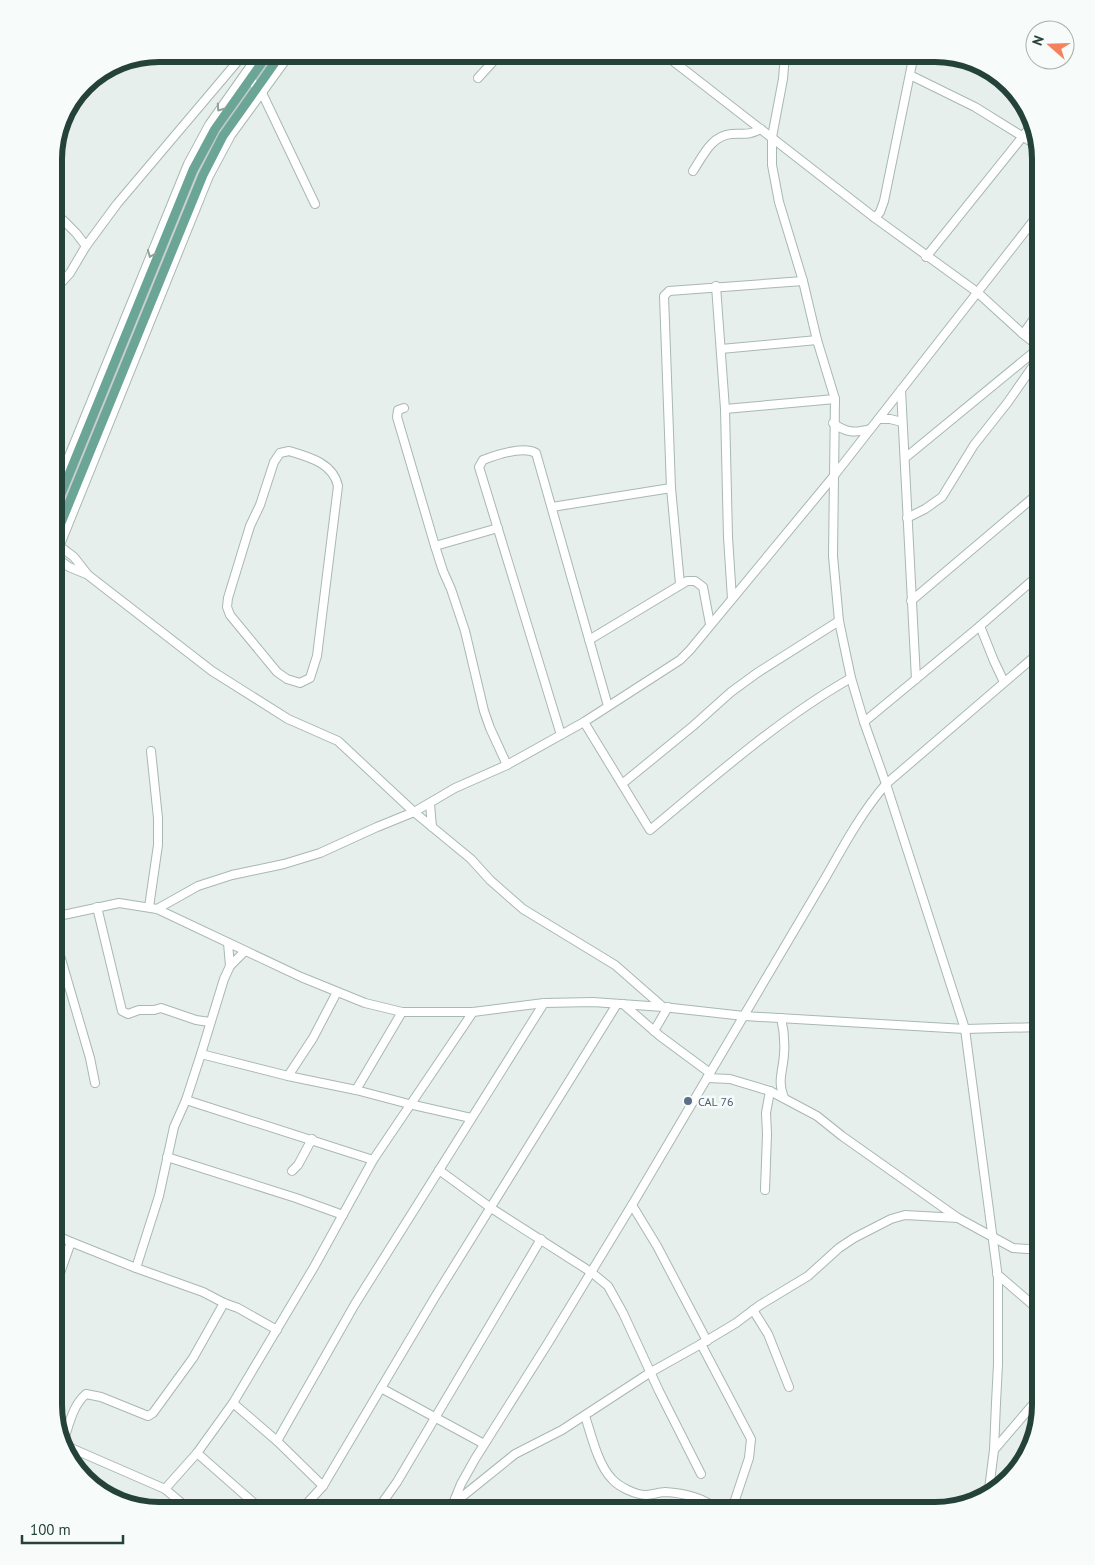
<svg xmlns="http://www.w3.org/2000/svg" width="1095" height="1565" viewBox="0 0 1095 1565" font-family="'PT Sans',sans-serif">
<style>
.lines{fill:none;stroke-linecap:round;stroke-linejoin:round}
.minor-casing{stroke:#a8b8b2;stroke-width:10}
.major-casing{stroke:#c2cac8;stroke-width:11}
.minor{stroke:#fff;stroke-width:8}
.major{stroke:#6aa595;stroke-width:9}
.oneway{stroke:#92a09c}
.service-dot{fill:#5c6f8a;stroke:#f7fbf9;stroke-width:2}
.labels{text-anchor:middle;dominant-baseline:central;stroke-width:5;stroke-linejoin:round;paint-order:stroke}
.service-label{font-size:12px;fill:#4e5e75;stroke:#f7fbf9;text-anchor:start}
.rim{fill:none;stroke:#244239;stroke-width:6}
</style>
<rect width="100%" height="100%" fill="#e6efeb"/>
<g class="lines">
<defs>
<g id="minor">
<polyline points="664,54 875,218 977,292 1023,334 1041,348"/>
<polyline points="785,54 783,79 772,137 772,165 779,202 803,281 817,340 835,399 833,556 839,621 851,678 864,722 886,784 965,1029 998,1278 998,1364 996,1403 994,1450 988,1497"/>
<polyline points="910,75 975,107 1038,146"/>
<polyline points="247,76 262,93 315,204"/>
<polyline points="478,78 500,54"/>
<path d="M 693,171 C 703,156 711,136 731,134 C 745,133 747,136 761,129"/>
<polyline points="875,218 880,212 884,201 914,54"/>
<polyline points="63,220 76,233 86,246 117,204 243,55 242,54"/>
<polyline points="926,257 1032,125"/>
<polyline points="716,286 725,409 728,537 732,599"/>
<polyline points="54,291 70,273 86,246"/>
<polyline points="1023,334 1041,309"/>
<polyline points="721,349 817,340"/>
<polyline points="901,390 916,679"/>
<polyline points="404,408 398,410 397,417 435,546 443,571 451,589 465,631 484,711 490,728 507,765"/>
<polyline points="725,409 835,399"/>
<polyline points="879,419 890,419 902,422"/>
<path d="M 833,423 C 846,433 855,433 870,429"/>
<path d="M 289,451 C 309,457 333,463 338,486 L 317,656 L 310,678 L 300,683 L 287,679 L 277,672 L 230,615 L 227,607 L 228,598 L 250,526 L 260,505 L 274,462 L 280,453 Z"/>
<polyline points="905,458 1040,347"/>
<polyline points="54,493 188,164 209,125 259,54"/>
<polyline points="552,507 671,488"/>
<polyline points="907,518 925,509 942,497 974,445 1008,402 1033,366 1041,359"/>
<polyline points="54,542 74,557 88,575 212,671 288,719 338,741 414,812 471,859 490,880 523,909 615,965 663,1007"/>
<polyline points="435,546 498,528"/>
<polyline points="54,556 69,567 86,574"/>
<polyline points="55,557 209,176 231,135 290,54"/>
<polyline points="680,584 671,488 664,296 669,291 803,281"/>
<polyline points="911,601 1041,491"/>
<polyline points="980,626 994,661 1004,682"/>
<polyline points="589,640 687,581 695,581 703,587 710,624"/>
<path d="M 584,722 L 650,830 C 714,777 779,719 851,678"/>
<polyline points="864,722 980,626 1041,573"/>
<path d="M 561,735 L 479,467 L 483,460 C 496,455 523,446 536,453 L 608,706"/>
<polyline points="622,784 693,726 731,692 757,673 839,621"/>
<polyline points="430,804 432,827"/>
<polyline points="97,907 122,1011 128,1014 139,1010 154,1010 161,1008 196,1020 210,1022"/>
<polyline points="149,907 158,845 158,818 151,751"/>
<polyline points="157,909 198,886 232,875 284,864 320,853 377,827 414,812 455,788 507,765 584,722 680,660 690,650 833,477 1041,211"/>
<polyline points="54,917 119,903 157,909 301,977 365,1003 402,1012 473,1012 544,1003 593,1002 663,1007 744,1016 965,1029 1041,1027"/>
<polyline points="54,935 90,1058 95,1083"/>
<polyline points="230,966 244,952"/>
<polyline points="623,1004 660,1036 710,1073"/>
<path d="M 781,1018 C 784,1030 785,1041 784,1054 C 783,1072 777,1080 784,1098"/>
<polyline points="654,1031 668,1007"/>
<polyline points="201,1054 288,1076 356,1090 409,1104 471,1118"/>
<polyline points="288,1076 313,1038 337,992"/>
<polyline points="707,1078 730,1079 770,1091 817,1116 842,1136 958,1218"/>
<polyline points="356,1090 402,1012"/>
<polyline points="186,1100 373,1160"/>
<polyline points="167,1157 296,1198 343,1215"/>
<polyline points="439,1170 491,1208 591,1272 608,1286 623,1313 659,1391 701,1474"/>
<polyline points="292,1171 298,1165 312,1139"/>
<polyline points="765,1190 767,1134 766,1113 770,1091"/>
<polyline points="632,1205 657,1246 707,1341"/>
<polyline points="54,1234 71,1242"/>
<polyline points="136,1268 159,1196 174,1127 186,1100 201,1054 224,979 230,966 228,943"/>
<polyline points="997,1274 1041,1312"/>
<polyline points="54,1290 71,1242 136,1268 203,1292 224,1303 238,1308 277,1330"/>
<polyline points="753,1310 768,1334 789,1387"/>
<polyline points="701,1344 751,1439 749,1458 735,1500 736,1511"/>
<polyline points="381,1388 484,1444"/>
<polyline points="233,1403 277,1441 323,1486"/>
<path d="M 585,1416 C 591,1434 598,1465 612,1479 C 619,1487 636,1495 646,1495 C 653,1495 659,1492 665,1492 C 683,1493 707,1498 718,1511"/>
<polyline points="277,1441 355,1304 544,1003"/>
<path d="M 63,1442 C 69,1426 72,1406 86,1394 L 101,1397 L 148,1416 L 153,1413 L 193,1358 L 224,1303"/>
<polyline points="64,1445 165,1489 191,1511"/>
<polyline points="994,1450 1041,1395"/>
<polyline points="197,1453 263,1511"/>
<polyline points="165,1489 197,1453 233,1403 314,1267 373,1160 473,1012"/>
<polyline points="453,1504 515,1454 562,1430 651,1372 701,1344 736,1323 760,1305 808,1276 839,1248 854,1238 891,1219 905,1215 958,1218 1013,1248 1028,1249 1041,1246"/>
<polyline points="300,1511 323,1486 435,1297 617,1004"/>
<polyline points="374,1511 380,1506 397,1482 541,1239"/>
<path d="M 450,1511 L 461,1484 L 475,1459 L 548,1343 L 632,1205 L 827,875 C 845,843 862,812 886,784 L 1041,651"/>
</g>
<g id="major">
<polyline points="54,511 193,170 215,129 268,54"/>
<polyline points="54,540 203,175 223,136 281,54"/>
</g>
</defs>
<!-- minor casing -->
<use href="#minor" class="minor-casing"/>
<!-- major casing -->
<use href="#major" class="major-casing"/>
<!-- minor -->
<use href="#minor" class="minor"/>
<!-- major -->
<use href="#major" class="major"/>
</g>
<!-- one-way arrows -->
<defs><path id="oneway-chevron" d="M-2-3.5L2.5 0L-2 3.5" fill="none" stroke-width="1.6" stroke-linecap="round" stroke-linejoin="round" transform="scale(1.25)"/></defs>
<g class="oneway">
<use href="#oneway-chevron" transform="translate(220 108) rotate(125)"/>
<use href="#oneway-chevron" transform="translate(151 254) rotate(112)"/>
</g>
<!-- markers -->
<circle class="service-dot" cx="688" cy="1101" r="5"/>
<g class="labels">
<!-- service labels -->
<g class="service-label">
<text x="698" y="1101">CAL 76</text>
</g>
</g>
<!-- crop -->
<path d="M0 0H1095V1565H0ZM159 62H935A97 97 0 0 1 1032 159V1405A97 97 0 0 1 935 1502H159A97 97 0 0 1 62 1405V159A97 97 0 0 1 159 62Z" fill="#f7fbf9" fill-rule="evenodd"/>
<path class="rim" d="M159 62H935A97 97 0 0 1 1032 159V1405A97 97 0 0 1 935 1502H159A97 97 0 0 1 62 1405V159A97 97 0 0 1 159 62Z"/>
<!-- north arrow -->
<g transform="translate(1050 45) rotate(290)"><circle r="24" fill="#f7fbf9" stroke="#a3b1ac"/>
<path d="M0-4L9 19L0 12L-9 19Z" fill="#f4825e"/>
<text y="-8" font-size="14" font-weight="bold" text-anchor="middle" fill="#244239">N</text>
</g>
<!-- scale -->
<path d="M22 1535v8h101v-8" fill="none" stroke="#244239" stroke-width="2.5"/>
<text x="30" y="1535" font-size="15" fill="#244239" stroke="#f7fbf9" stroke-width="4" paint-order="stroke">100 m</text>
</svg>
